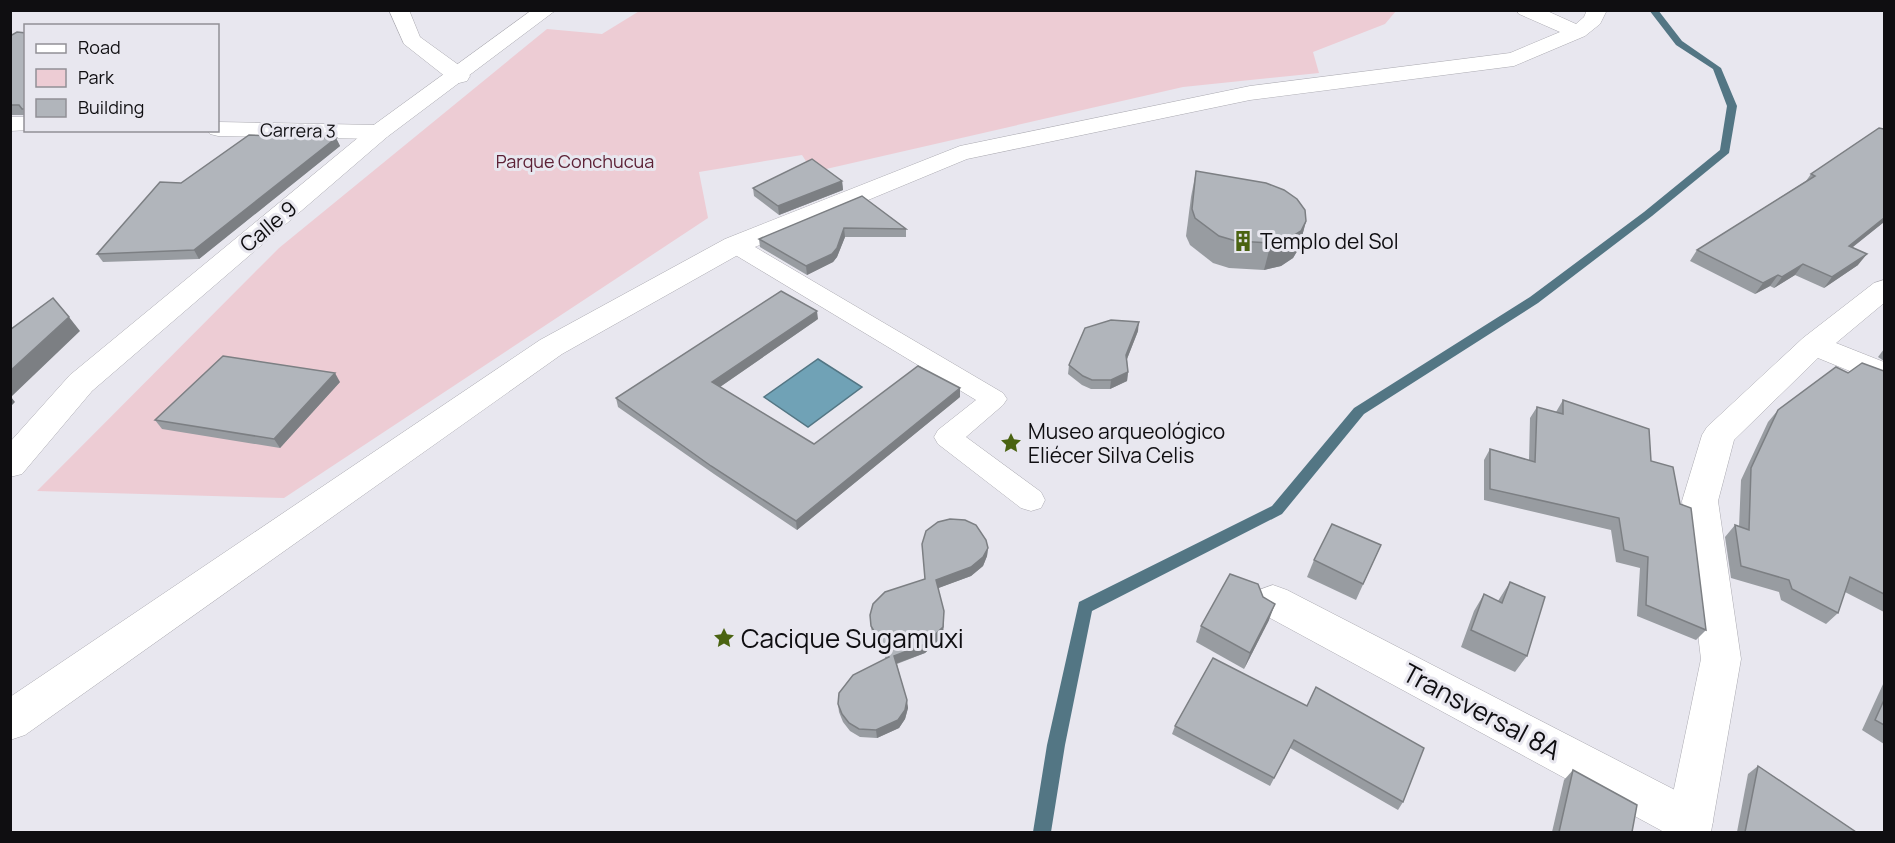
<svg xmlns="http://www.w3.org/2000/svg" width="1895" height="843" viewBox="0 0 1895 843" font-family="Manrope,sans-serif">
<style>
.green{fill:#edccd4}
.water{fill:#70a2b6;stroke:#537684;stroke-width:1.5}
.lines{fill:none;stroke-linecap:round;stroke-linejoin:round}
.stream{fill:#537684;fill-rule:evenodd}
.service-casing{stroke:#abaab1;stroke-width:1}
.pedestrian-casing{stroke:#abaab1;stroke-width:1}
.minor-casing{stroke:#abaab1;stroke-width:1}
.tertiary-casing{stroke:#abaab1;stroke-width:1}
.service{fill:#fff;fill-rule:evenodd}
.pedestrian{fill:#fff;fill-rule:evenodd}
.minor{fill:#fff;fill-rule:evenodd}
.tertiary{fill:#fff;fill-rule:evenodd}
.wall{fill:#989ca1}
.shaded-wall{fill:#7c7f83}
.building{fill:#b1b5bb;stroke:#7c7f83;stroke-width:1.5}
.labels{text-anchor:middle;dominant-baseline:central;stroke-width:6;stroke-linejoin:round;paint-order:stroke}
.far-street-label{font-size:18px;fill:#0f0e11;stroke:#e8e7ef}
.far-park-label{font-size:18px;fill:#5d2136;stroke:#e8e7ef}
.street-label{font-size:21px;fill:#0f0e11;stroke:#e8e7ef}
.poi-label{font-size:21px;fill:#0f0e11;stroke:#e8e7ef;text-anchor:start}
.near-poi-label{font-size:26px;fill:#0f0e11;stroke:#e8e7ef;text-anchor:start}
.near-street-label{font-size:26px;fill:#0f0e11;stroke:#e8e7ef}
</style>
<rect width="100%" height="100%" fill="#e8e7ef"/>
<!-- green -->
<polygon class="green" points="641,10 1396,11 1385,24 1313,52 1319,73 1183,87 813,172 802,155 699,172 708,218 284,498 37,491 279,248 547,29 602,34"/>
<!-- water -->
<polygon class="water" points="818,359 862,387 808,427 764,397"/>
<g class="lines">
<!-- stream -->
<polygon class="stream" points="1649,10 1658,10 1682,41 1721,68 1737,106 1729,153 1652,216 1538,303 1364,414 1282,514 1092,611 1065,745 1051,832 1033,832 1047,745 1079,602 1272,506 1354,408 1530,297 1644,212 1720,150 1727,106 1713,69 1676,45"/>
<defs>
<polygon id="service" points="735,238 743,240 1003,393 1007,399 1003,405 966,437 1041,492 1045,500 1041,508 1031,511 1021,508 938,444 934,437 938,430 976,400 727,250 724,245 727,240"/>
<polygon id="pedestrian" points="1273,585 1287,590 1706,806 1713,822 1708,832 1664,832 1259,612 1254,601 1259,590"/>
<g id="minor">
<polygon points="389,10 409,10 420,37 467,71 470,76 467,81 459,83 451,81 404,44"/>
<polygon points="1516,10 1545,10 1576,24 1584,17 1587,10 1607,10 1600,24 1585,36 1514,66 1250,100 967,159 745,251 562,354 25,735 10,740 10,697 540,340 725,239 960,146 1250,86 1510,53 1560,32 1519,14"/>
<polygon points="10,117 26,117 26,130 29,130 10,131"/>
<polygon points="218,122 379,125 387,127 391,132 387,137 379,139 218,136 210,134 207,130 218,130"/>
<polygon points="1884,280 1884,303 1836,343 1884,362 1884,385 1818,358 1734,440 1718,501 1741,659 1711,832 1665,832 1701,659 1682,501 1702,435 1707,427 1803,338 1874,283"/>
</g>
<polygon id="tertiary" points="532,10 556,10 387,137 92,391 22,474 10,477 10,442 70,375 371,127"/>
</defs>
<!-- service casing -->
<use href="#service" class="service-casing"/>
<!-- pedestrian casing -->
<use href="#pedestrian" class="pedestrian-casing"/>
<!-- minor casing -->
<use href="#minor" class="minor-casing"/>
<!-- tertiary casing -->
<use href="#tertiary" class="tertiary-casing"/>
<!-- service -->
<use href="#service" class="service"/>
<!-- pedestrian -->
<use href="#pedestrian" class="pedestrian"/>
<!-- minor -->
<use href="#minor" class="minor"/>
<!-- tertiary -->
<use href="#tertiary" class="tertiary"/>
</g>
<!-- wall -->
<g class="wall">
<polygon points="26,33 26,115 10,115 10,36"/>
<polygon points="1879,128 1884,222 1853,247 1858,265 1824,288 1795,275 1774,288 1770,286 1755,294 1690,261 1697,250 1806,181 1811,174"/>
<polygon points="336,138 340,146 199,259 103,262 97,254 181,183"/>
<polygon points="1196,171 1306,221 1299,248 1293,258 1281,266 1264,270 1229,268 1213,263 1190,245 1186,236 1191,197"/>
<polygon points="842,181 843,190 779,215 754,196 753,188"/>
<polygon points="862,196 906,229 906,237 845,237 837,257 833,262 807,275 760,247 759,239"/>
<polygon points="818,319 720,387 814,444 960,397 797,530 714,474 618,407 616,398"/>
<polygon points="1138,331 1127,359 1128,372 1127,381 1110,389 1091,389 1082,385 1068,374 1069,365"/>
<polygon points="1884,349 1884,361 1878,357"/>
<polygon points="1884,371 1884,612 1845,592 1838,613 1826,624 1781,600 1779,592 1731,578 1725,537 1735,525 1739,527 1741,480 1768,422 1778,410"/>
<polygon points="340,382 280,448 162,429 155,420"/>
<polygon points="1563,400 1651,461 1680,504 1706,630 1696,640 1637,616 1640,568 1616,562 1611,530 1484,500 1484,460 1490,449 1529,460 1530,418 1537,407 1556,412"/>
<polygon points="922,544 988,548 987,556 983,566 971,576 938,588 944,619 943,636 925,653 897,664 908,708 905,719 899,728 877,738 860,737 850,731 843,722 839,712 838,704 886,659 872,635 870,615 925,579"/>
<polygon points="1381,545 1356,600 1307,577 1314,560"/>
<polygon points="1510,582 1527,656 1515,672 1461,647 1474,611 1484,594 1498,601"/>
<polygon points="1269,620 1244,669 1196,642 1201,626"/>
<polygon points="1213,658 1403,802 1398,810 1290,748 1270,786 1172,734 1175,726"/>
<polygon points="1884,682 1884,744 1862,730"/>
<polygon points="1758,766 1856,832 1737,832 1748,774"/>
<polygon points="1573,770 1632,832 1552,832 1564,780"/>
</g>
<!-- shaded-wall -->
<g class="shaded-wall">
<polygon points="336,138 340,146 199,259 194,250"/>
<polygon points="842,181 843,190 779,215 778,206"/>
<polygon points="1884,218 1884,222 1840,257 1849,246"/>
<polygon points="1306,221 1299,248 1293,258 1281,266 1264,270 1271,243"/>
<polygon points="844,228 845,237 837,257 833,262 807,275 806,266"/>
<polygon points="1867,254 1858,265 1824,288 1832,277"/>
<polygon points="1803,264 1795,275 1774,288 1782,277"/>
<polygon points="1778,275 1770,286 1755,294 1763,283"/>
<polygon points="817,311 818,319 714,391 712,382"/>
<polygon points="69,317 80,331 11,397 15,402 10,407 10,371"/>
<polygon points="1139,322 1138,331 1125,364 1126,355"/>
<polygon points="1128,372 1127,381 1110,389 1111,380"/>
<polygon points="335,373 340,382 280,448 274,439"/>
<polygon points="960,388 960,397 797,530 796,521"/>
<polygon points="988,548 987,556 983,566 971,576 936,589 936,580"/>
<polygon points="1275,604 1269,620 1244,669 1250,653"/>
<polygon points="944,611 943,636 925,653 895,664 894,656"/>
<polygon points="907,700 908,708 905,719 899,728 877,738 876,730"/>
</g>
<!-- building -->
<g class="building">
<polygon points="17,32 26,33 26,109 22,109 19,105 10,105 10,36"/>
<polygon points="1879,128 1884,129 1884,218 1849,246 1867,254 1832,277 1803,264 1782,277 1778,275 1763,283 1697,250 1815,176 1811,174"/>
<polygon points="249,135 336,138 194,250 97,254 160,182 181,183"/>
<polygon points="812,159 842,181 778,206 753,188"/>
<polygon points="1196,171 1266,183 1284,190 1297,199 1305,210 1306,221 1301,231 1288,239 1271,243 1236,241 1219,236 1195,218 1192,209"/>
<polygon points="862,196 906,229 844,228 837,248 832,254 806,266 759,239"/>
<polygon points="781,291 817,311 712,382 814,444 918,366 960,388 796,521 711,466 616,398"/>
<polygon points="53,298 69,317 10,371 10,330"/>
<polygon points="1111,320 1139,322 1126,355 1128,372 1111,380 1092,380 1083,376 1069,365 1085,328"/>
<polygon points="223,356 335,373 274,439 155,420"/>
<polygon points="1862,363 1884,371 1884,594 1850,577 1838,613 1792,589 1789,580 1741,566 1735,525 1749,530 1751,468 1778,410 1836,367 1848,373"/>
<polygon points="1563,400 1649,429 1651,461 1673,467 1680,504 1691,508 1706,630 1646,605 1648,557 1624,550 1619,518 1490,489 1490,449 1535,462 1537,407 1563,414"/>
<polygon points="950,519 965,520 976,525 986,540 988,548 983,557 971,567 936,580 944,611 943,627 925,644 894,656 907,700 905,710 898,720 876,730 859,729 849,723 842,714 838,704 839,693 853,675 889,657 871,626 870,615 873,604 885,592 925,579 922,544 926,531 938,522"/>
<polygon points="1332,524 1381,545 1363,584 1314,560"/>
<polygon points="1230,574 1258,584 1263,597 1275,604 1250,653 1201,626"/>
<polygon points="1510,582 1545,597 1527,656 1471,630 1484,594 1502,603"/>
<polygon points="1213,658 1307,706 1316,687 1424,748 1403,802 1294,740 1274,778 1175,726"/>
<polygon points="1884,700 1884,725 1875,720"/>
<polygon points="1758,766 1856,832 1745,832"/>
<polygon points="1573,770 1637,805 1632,832 1559,832"/>
</g>
<!-- icons -->
<defs>
<symbol id="building-bare" viewBox="-9 -9 18 18"><path d="M-4-6H4V6H1V3H-1V6H-4ZM-2.5-4.3h1.7v1.8h-1.7ZM.8-4.3h1.7v1.8H.8ZM-2.5-1h1.7V.8h-1.7ZM.8-1h1.7V.8H.8Z" fill="#4a6311" stroke="#e8e7ef" stroke-width="2.5" paint-order="stroke"/></symbol>
<symbol id="sight-bare" viewBox="-9 -9 18 18"><path d="M0-6L1.8-2.2L6-1.7L2.9 1.2L3.7 5.4L0 3.3L-3.7 5.4L-2.9 1.2L-6-1.7L-1.8-2.2Z" fill="#4a6311" stroke="#e8e7ef" stroke-width="2.5" paint-order="stroke"/></symbol>
</defs>
<g fill-rule="evenodd">
<use href="#building-bare" x="1228" y="226" width="30" height="30"/>
<use href="#sight-bare" x="996" y="428" width="30" height="30"/>
<use href="#sight-bare" x="709" y="623" width="30" height="30"/>
</g>
<g class="labels">
<!-- far-street labels -->
<g class="far-street-label">
<text transform="translate(298 130) rotate(1)">Carrera 3</text>
</g>
<!-- far-park labels -->
<g class="far-park-label">
<text x="575" y="161">Parque Conchucua</text>
</g>
<!-- street labels -->
<g class="street-label">
<text transform="translate(268 226) rotate(-40)">Calle 9</text>
</g>
<!-- poi labels -->
<g class="poi-label">
<text x="1260" y="241">Templo del Sol</text>
<text x="1028" y="431">Museo arqueológico<tspan x="1028" dy="24">Eliécer Silva Celis</tspan></text>
</g>
<!-- near-poi labels -->
<g class="near-poi-label">
<text x="741" y="638">Cacique Sugamuxi</text>
</g>
<!-- near-street labels -->
<g class="near-street-label">
<text transform="translate(1482 711) rotate(28)">Transversal 8A</text>
</g>
</g>
<!-- border -->
<rect width="1895" height="843" fill="none" stroke="#0f0e11" stroke-width="24"/>
<!-- legend -->
<rect x="24" y="24" width="195" height="108" fill="#e8e7ef" stroke="#919096" stroke-width="1.5"/>
<rect x="36" y="44" width="30" height="9" fill="#ffffff" stroke="#919096" stroke-width="1.5"/>
<text x="78" y="54" font-size="18" fill="#0f0e11">Road</text>
<rect x="36" y="69" width="30" height="18" fill="#edccd4" stroke="#919096" stroke-width="1.5"/>
<text x="78" y="84" font-size="18" fill="#0f0e11">Park</text>
<rect x="36" y="99" width="30" height="18" fill="#b1b5bb" stroke="#919096" stroke-width="1.5"/>
<text x="78" y="114" font-size="18" fill="#0f0e11">Building</text>
</svg>
